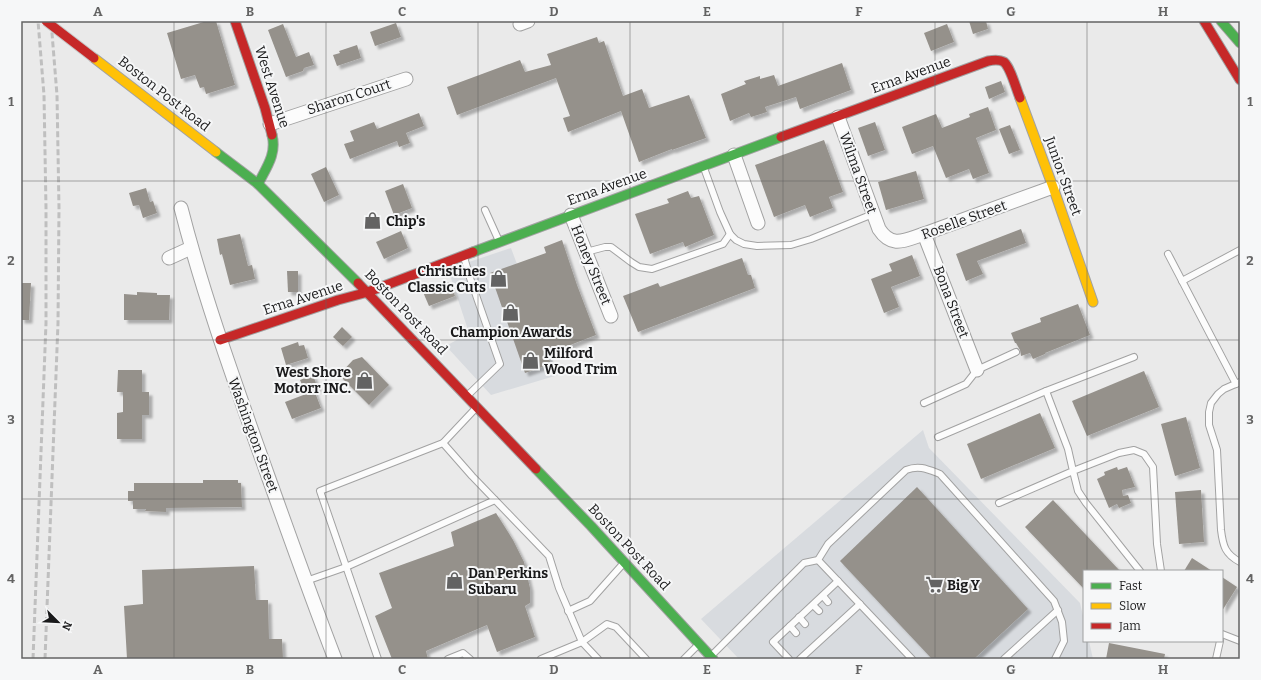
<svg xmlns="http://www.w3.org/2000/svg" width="1261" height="680" viewBox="0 0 1261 680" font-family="Bitter,serif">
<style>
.built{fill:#d8dbdf}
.building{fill:#95918b;filter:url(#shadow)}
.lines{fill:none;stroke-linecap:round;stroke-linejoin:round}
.lane-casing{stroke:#a2a2a2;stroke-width:8}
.street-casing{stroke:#a2a2a2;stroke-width:15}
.fast-casing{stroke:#a2a2a2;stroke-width:11}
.slow-casing{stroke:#a2a2a2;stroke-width:11}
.jam-casing{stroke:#a2a2a2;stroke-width:11}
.lane{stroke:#fcfcfc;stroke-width:6}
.street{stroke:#fcfcfc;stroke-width:13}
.fast{stroke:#4caf50;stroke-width:9}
.slow{stroke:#ffc107;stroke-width:9}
.jam{stroke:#c62828;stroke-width:9}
.rail{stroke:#bfbfbf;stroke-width:3;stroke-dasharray:6 3;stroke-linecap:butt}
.jam-bridge-casing{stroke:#c6c6c6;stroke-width:11;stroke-linecap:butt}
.jam-bridge{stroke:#c62828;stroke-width:9}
.grid{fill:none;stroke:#636363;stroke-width:1;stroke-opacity:0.55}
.labels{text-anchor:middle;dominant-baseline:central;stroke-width:4;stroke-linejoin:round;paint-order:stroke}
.street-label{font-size:14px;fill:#1a1a1b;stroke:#f6f7f8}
.poi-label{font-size:14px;font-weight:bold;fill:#1a1a1b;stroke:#f6f7f8;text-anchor:start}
.neatline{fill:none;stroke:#636363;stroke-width:1.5}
.grid-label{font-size:13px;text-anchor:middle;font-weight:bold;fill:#636363}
</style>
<defs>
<filter id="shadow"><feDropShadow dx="3.5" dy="3.5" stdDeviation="1" flood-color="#0004"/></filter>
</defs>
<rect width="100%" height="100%" fill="#eaeaea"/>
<!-- built -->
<g class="built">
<polygon points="511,248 558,375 491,395 446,346 469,333 448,269"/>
<polygon points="923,430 929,448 1080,603 1084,620 1084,641 1089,641 1093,659 739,659 701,619"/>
</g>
<!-- building -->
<g class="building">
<polygon points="207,21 216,21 235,85 206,94 204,87 200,88 195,75 181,79 167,33"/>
<polygon points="969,21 986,21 988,29 973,34"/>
<polygon points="396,23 401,37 375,46 370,32"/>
<polygon points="283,24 296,57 309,52 314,65 304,68 303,71 286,77 268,30"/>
<polygon points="947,24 954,42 931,51 924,33"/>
<polygon points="597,37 599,43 604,41 623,96 642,89 649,108 689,95 706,138 672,150 672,149 639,162 621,111 568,132 563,118 570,116 556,78 457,115 447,87 520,60 525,72 551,65 547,54"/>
<polygon points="357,45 361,58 337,66 333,55 340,53 339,51"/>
<polygon points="842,63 851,90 800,109 796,97 765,107 767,112 751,117 749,113 730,121 721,94 746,84 744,81 760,76 760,79 774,75 778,86"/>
<polygon points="1001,81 1005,92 989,99 985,87"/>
<polygon points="988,107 996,130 976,138 989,173 973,179 969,169 946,178 933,146 912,154 902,127 936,114 942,128 970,117 969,114"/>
<polygon points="419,113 424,126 406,133 410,143 399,147 397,141 350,159 344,144 354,141 350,131 374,122 377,129"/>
<polygon points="875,122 885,150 868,156 858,128"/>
<polygon points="1010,125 1020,150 1009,154 999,129"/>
<polygon points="824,140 843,192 829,197 833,208 810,217 805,205 774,217 755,165"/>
<polygon points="326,167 339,195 324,202 311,174"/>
<polygon points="916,171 924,199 886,210 878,182"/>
<polygon points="403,184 412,208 394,215 385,191"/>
<polygon points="146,188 150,202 153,201 157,213 143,218 139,205 133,206 129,193"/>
<polygon points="688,191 691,198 699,196 714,235 685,247 683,242 650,254 635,214 669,203 667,199"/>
<polygon points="1021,229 1026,243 977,261 983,274 966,281 956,254"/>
<polygon points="401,231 408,248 384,259 376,242"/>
<polygon points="240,234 248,266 252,265 255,279 230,285 222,254 220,255 217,239"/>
<polygon points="562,240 577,285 596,335 547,354 551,364 525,373 490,273 546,253 544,247"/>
<polygon points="912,255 920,276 891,287 899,307 884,313 871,279 892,271 889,264"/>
<polygon points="742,258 748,275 751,275 755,288 638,332 623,296 658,283 660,287"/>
<polygon points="287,271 298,271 298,292 288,292"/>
<polygon points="449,282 455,296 429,306 423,292"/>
<polygon points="21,283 31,283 29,320 21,320"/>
<polygon points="137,292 157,293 157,295 170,295 169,320 124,320 124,294 137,295"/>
<polygon points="1078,304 1090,335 1045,353 1045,354 1033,359 1030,353 1021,356 1020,350 1016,343 1015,343 1011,333 1041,322 1040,318"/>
<polygon points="342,327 352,337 343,346 333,337"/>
<polygon points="298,342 299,346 304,345 308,358 286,365 281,348"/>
<polygon points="362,357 389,385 369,405 339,375 353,360"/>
<polygon points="118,370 142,370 142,392 149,392 149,415 142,415 142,439 117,439 117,413 123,412 123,392 117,392"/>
<polygon points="1144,371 1159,407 1087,436 1072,401"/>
<polygon points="313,375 318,389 314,390 321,408 292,419 285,402 306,394 300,380"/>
<polygon points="1040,413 1055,448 981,479 967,444"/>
<polygon points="1186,417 1200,468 1175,476 1161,424"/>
<polygon points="1117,467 1118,470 1127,467 1135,487 1122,490 1123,496 1128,495 1131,503 1119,508 1117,504 1109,508 1097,479 1105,475 1104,472"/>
<polygon points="203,480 238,480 238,483 241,483 242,507 166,508 166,512 145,511 146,509 133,509 133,501 128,501 128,491 134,491 134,483 203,483"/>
<polygon points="917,487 1028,609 974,659 932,659 840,561"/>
<polygon points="1201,490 1204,542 1179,544 1175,492"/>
<polygon points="1053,500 1120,571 1084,571 1084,589 1025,527"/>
<polygon points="496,513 513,540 524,562 530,588 530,603 525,606 535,637 497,652 487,625 426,651 428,659 392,659 375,616 392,608 379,573 454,546 451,532"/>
<polygon points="1192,558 1212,571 1184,571"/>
<polygon points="254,566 256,600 268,600 269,639 282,639 283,659 127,659 124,606 143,604 142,570"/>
<polygon points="1222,577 1237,587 1222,611"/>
<polygon points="1109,643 1165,654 1164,659 1106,659"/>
</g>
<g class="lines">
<defs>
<g id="lane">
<polyline points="704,168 720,212 730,234 736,240 744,244 757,246 791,245 811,239 873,214"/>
<polyline points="485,210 499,241"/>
<polyline points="586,252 605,247 611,247 631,262 639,267 652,269 723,244 730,234"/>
<polyline points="1168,254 1236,384"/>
<polyline points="464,257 470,278 500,364 468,395"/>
<polyline points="1182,281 1240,250"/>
<path d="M 1240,382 L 1224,389 L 1218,394 L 1211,403 L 1209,412 L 1209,425 L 1217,450 L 1221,530 C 1223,546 1225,554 1240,562"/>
<polyline points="924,403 966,384 977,370 1016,352"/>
<polyline points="938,437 1046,391 1134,357"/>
<polyline points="443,443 472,476 549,556 559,588 582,642 598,659"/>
<polyline points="999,503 1073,471 1068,449 1046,391"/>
<polyline points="818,560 912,659"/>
<polyline points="1140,571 1086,503 1078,491 1073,471 1119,453 1134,450 1144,454 1153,467 1157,544 1161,571"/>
<polyline points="306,581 346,567 495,500"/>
<polyline points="823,596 828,602"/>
<polyline points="813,605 819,611"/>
<polyline points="568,611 590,601 622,565"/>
<polyline points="799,617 805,624"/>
<polyline points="790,626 796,633"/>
<polyline points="1222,634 1240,641"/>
<path d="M 713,654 L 804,563 L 818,560 L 828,544 L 906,470 C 919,465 927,469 940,474 L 1054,601 L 1062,622 L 1064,641 L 1055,659"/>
<polyline points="378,659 320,491 443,443 475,409"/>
<polyline points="448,659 463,653 470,659"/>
<polyline points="541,659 582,642 607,624 616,627 646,659"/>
<polyline points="684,659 698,645"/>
<polyline points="789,659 773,642 838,581"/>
<polyline points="800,659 860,604"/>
<polyline points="1004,659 1058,610"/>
<polyline points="1216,659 1220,641"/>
</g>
<g id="street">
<polyline points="520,24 528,21"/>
<path d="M 838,117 L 879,229 C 892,249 905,240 924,234 L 1053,187"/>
<polyline points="270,124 406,79"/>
<polyline points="734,155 758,223"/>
<path d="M 181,208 C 202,290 230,369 258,448 C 283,518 308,589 335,659"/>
<polyline points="571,215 611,316"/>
<polyline points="924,234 977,370"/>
<polyline points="169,258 191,248"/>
</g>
<g id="fast">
<polyline points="1221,21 1240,43"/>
<polyline points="216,152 258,184 358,283"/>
<path d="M 258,184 C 266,168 277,154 272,135"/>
<polyline points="473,252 781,137"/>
<polyline points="536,469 591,526 713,659"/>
</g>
<g id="slow">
<polyline points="94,58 216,152"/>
<polyline points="1020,98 1053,187 1093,302"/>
</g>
<g id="jam">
<polyline points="235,21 265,108 272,135"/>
<polyline points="1204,21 1240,80"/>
<path d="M 781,137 L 988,61 C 993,60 999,59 1004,62 C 1011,68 1016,89 1020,98"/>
<polyline points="358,283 536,469"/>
<polyline points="220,340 338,300 368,292 473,252"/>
</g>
</defs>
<!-- lane casing -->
<use href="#lane" class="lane-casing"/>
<!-- street casing -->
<use href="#street" class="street-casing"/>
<!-- fast casing -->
<use href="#fast" class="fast-casing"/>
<!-- slow casing -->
<use href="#slow" class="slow-casing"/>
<!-- jam casing -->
<use href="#jam" class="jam-casing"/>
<!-- lane -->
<use href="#lane" class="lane"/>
<!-- street -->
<use href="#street" class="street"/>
<!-- fast -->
<use href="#fast" class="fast"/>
<!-- slow -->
<use href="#slow" class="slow"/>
<!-- jam -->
<use href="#jam" class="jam"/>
<!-- rail -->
<g class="rail">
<polyline points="33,659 46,323 46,208 44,95 38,21"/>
<polyline points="45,659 58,323 59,208 57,95 51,21"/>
</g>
<defs>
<polyline id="jam-bridge" points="46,21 94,58"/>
</defs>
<!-- jam-bridge casing -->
<use href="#jam-bridge" class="jam-bridge-casing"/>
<!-- jam-bridge -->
<use href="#jam-bridge" class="jam-bridge"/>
</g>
<!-- grid -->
<path class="grid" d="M 174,21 L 174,659M 326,21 L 326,659M 478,21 L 478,659M 630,21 L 630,659M 783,21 L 783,659M 935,21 L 935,659M 1087,21 L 1087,571M 21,181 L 1240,181M 21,340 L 1240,340M 21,499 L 1240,499M 1087,641 L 1087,659"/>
<!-- icons -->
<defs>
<symbol id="shop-bare" viewBox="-9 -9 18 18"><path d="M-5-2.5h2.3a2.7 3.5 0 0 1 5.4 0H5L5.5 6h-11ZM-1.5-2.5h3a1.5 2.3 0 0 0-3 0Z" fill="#636363" stroke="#f6f7f8" stroke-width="2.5" paint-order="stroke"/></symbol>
<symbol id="supermarket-bare" viewBox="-9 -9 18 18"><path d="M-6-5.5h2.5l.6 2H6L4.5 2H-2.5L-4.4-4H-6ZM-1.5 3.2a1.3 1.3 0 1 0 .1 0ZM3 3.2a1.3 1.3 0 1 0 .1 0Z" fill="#636363" stroke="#f6f7f8" stroke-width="2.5" paint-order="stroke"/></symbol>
</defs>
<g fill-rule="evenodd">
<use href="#shop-bare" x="360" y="208" width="25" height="25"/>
<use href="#shop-bare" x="486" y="266" width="25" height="25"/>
<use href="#shop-bare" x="498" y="300" width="25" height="25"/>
<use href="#shop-bare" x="518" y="348" width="25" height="25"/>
<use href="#shop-bare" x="352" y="368" width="25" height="25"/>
<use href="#shop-bare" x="442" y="568" width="25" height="25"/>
<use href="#supermarket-bare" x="922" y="572" width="25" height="25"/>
</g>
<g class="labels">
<!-- street labels -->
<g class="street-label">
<text transform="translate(911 75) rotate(-20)">Erna Avenue</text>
<text transform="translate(272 87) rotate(72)">West Avenue</text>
<text transform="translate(164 94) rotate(38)">Boston Post Road</text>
<text transform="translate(349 97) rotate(-18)">Sharon Court</text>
<text transform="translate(858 173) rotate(70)">Wilma Street</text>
<text transform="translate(1063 176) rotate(70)">Junior Street</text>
<text transform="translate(607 187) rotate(-20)">Erna Avenue</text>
<text transform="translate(964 220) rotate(-20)">Roselle Street</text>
<text transform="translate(591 265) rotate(68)">Honey Street</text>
<text transform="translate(303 298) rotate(-18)">Erna Avenue</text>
<text transform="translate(951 302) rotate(69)">Bona Street</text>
<text transform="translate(406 312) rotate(46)">Boston Post Road</text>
<text transform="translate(253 435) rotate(70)">Washington Street</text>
<text transform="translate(629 547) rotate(47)">Boston Post Road</text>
</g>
<!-- poi labels -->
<g class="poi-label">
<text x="386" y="221">Chip's</text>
<text x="486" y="271" text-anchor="end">Christines<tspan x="486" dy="16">Classic Cuts</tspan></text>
<text x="511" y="332" text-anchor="middle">Champion Awards</text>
<text x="544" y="353">Milford<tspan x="544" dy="16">Wood Trim</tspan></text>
<text x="351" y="372" text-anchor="end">West Shore<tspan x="351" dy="16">Motorr INC.</tspan></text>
<text x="468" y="573">Dan Perkins<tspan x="468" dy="16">Subaru</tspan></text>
<text x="947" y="585">Big Y</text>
</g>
</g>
<!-- border -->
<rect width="1261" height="680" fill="none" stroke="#f6f7f8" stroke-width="44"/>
<!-- legend -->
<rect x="1083" y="570" width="140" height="72" fill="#f6f7f8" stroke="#9e9fa0"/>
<rect x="1091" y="583" width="20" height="6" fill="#4caf50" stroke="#9e9fa0"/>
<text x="1119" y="590" font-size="12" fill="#1a1a1b">Fast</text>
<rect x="1091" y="603" width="20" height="6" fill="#ffc107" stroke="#9e9fa0"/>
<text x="1119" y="610" font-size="12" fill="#1a1a1b">Slow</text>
<rect x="1091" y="623" width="20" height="6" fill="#c62828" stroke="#9e9fa0"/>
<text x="1119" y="630" font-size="12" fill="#1a1a1b">Jam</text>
<!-- north arrow -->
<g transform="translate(58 622) rotate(114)" stroke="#f6f7f8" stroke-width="3" paint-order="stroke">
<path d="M0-3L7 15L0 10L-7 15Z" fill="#1a1a1b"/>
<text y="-6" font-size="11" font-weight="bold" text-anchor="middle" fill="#1a1a1b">N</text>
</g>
<rect x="22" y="22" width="1217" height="636" class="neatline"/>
<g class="grid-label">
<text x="98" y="16">A</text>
<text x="250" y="16">B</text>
<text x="402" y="16">C</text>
<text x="554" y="16">D</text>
<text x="707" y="16">E</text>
<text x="859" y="16">F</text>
<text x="1011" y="16">G</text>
<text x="1163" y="16">H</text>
<text x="11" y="106">1</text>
<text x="1250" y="106">1</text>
<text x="11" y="265">2</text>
<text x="1250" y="265">2</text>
<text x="11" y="424">3</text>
<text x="1250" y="424">3</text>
<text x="11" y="583">4</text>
<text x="1250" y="583">4</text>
<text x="98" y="674">A</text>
<text x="250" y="674">B</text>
<text x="402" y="674">C</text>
<text x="554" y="674">D</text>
<text x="707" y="674">E</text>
<text x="859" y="674">F</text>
<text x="1011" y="674">G</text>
<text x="1163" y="674">H</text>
</g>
</svg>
